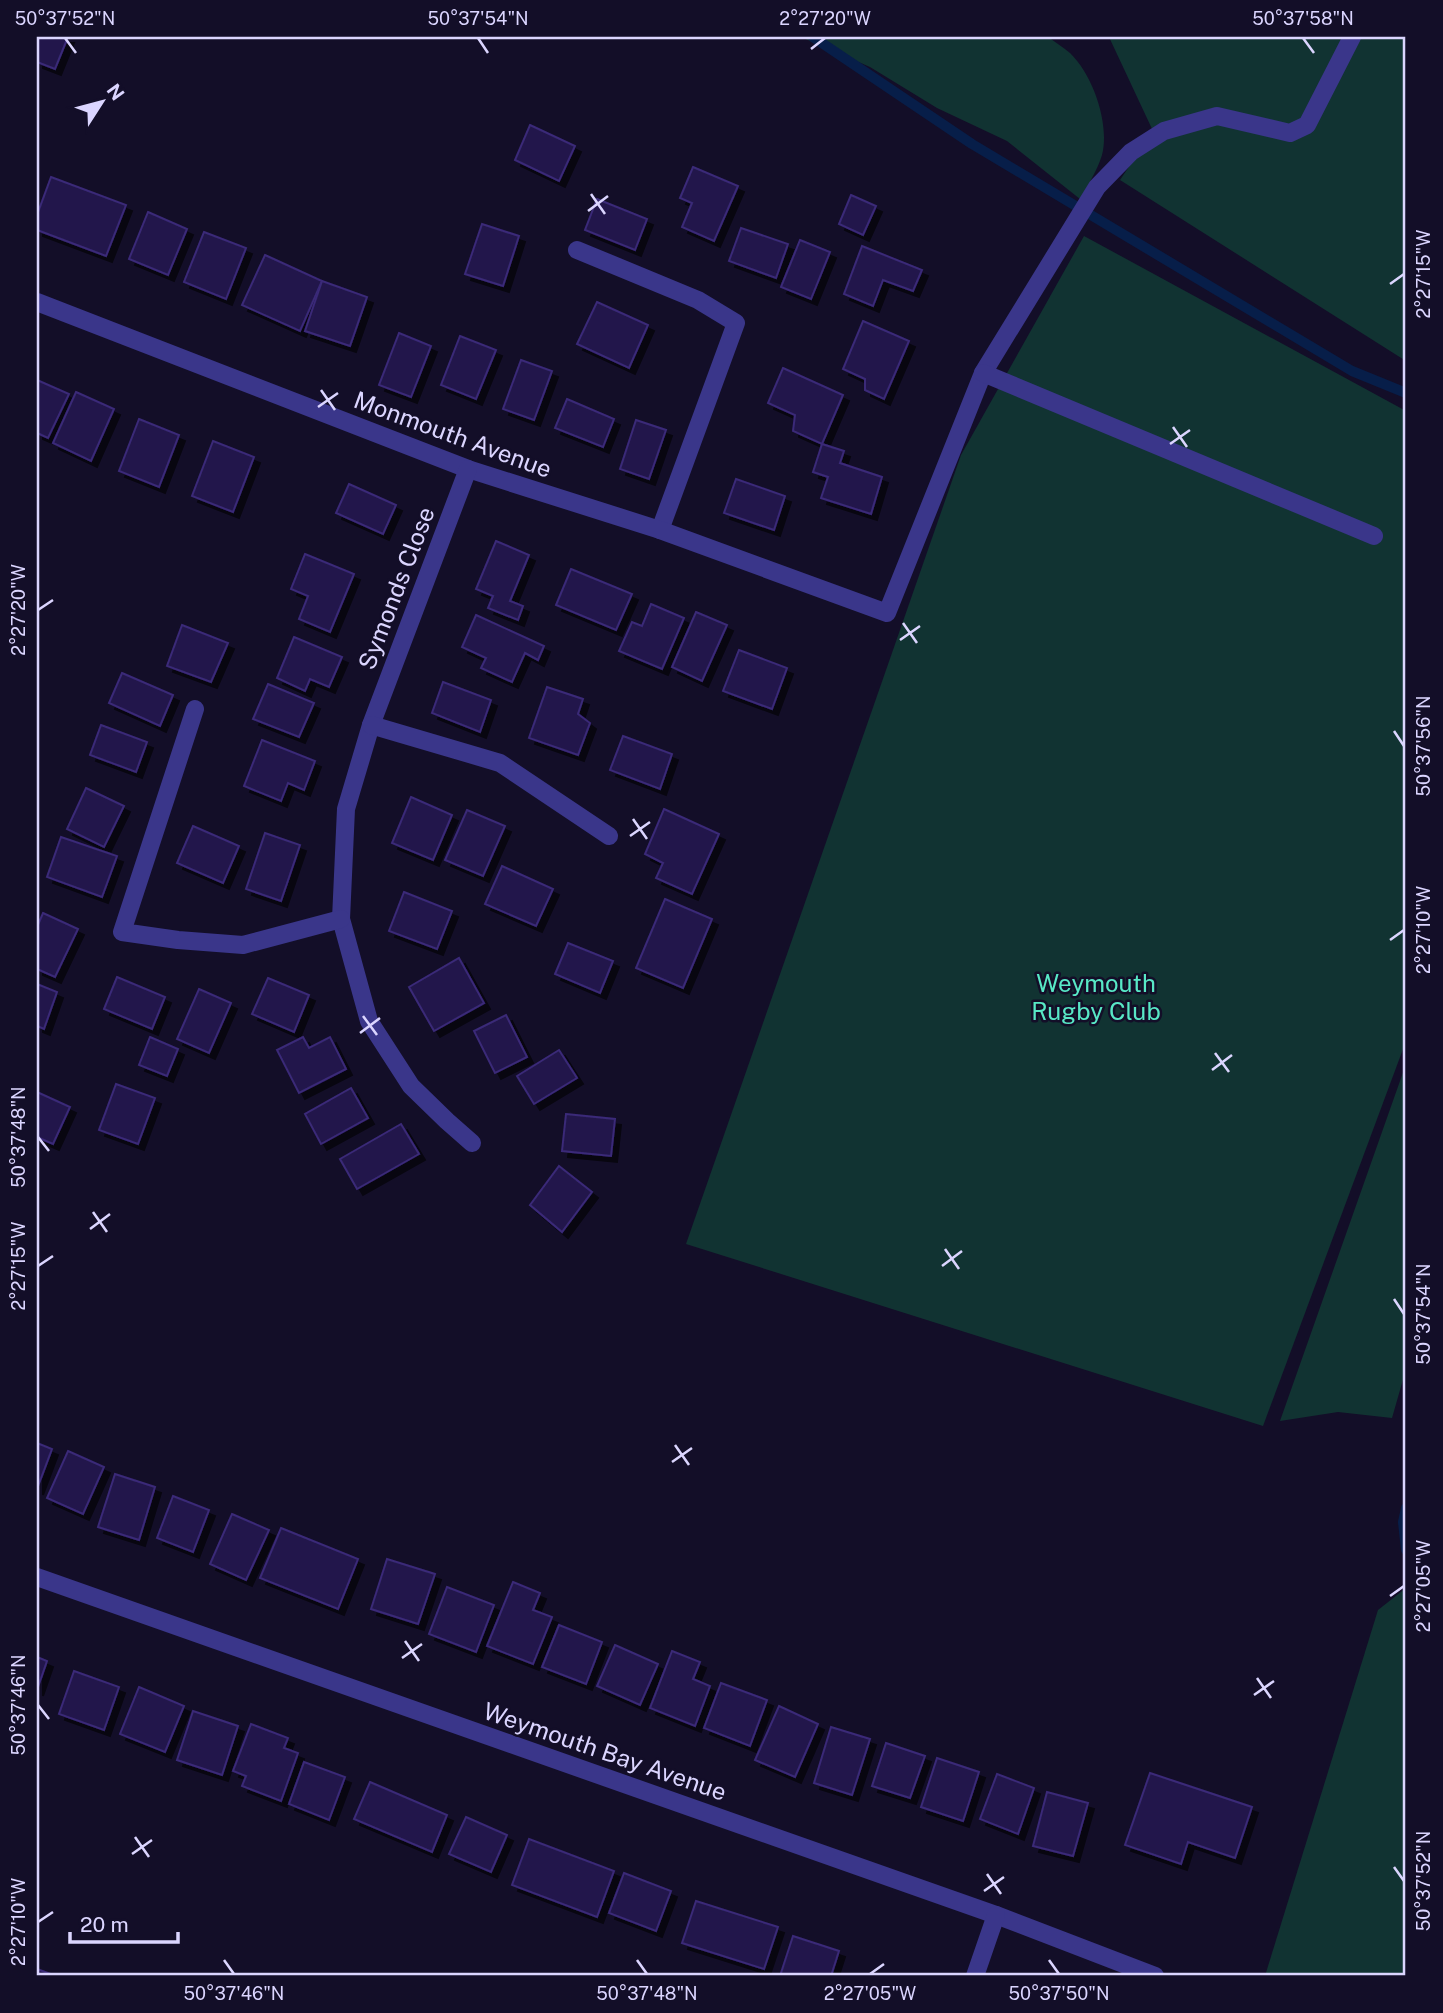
<svg xmlns="http://www.w3.org/2000/svg" width="1443" height="2013" viewBox="0 0 1443 2013" font-family="'Public Sans',sans-serif">
<style>
.green{fill:#113332}
.lines{fill:none;stroke-linecap:round;stroke-linejoin:round}
.stream{stroke:#071e49;stroke-width:10}
.building{fill:#23194b;stroke:#3a2978;stroke-width:2;filter:url(#shadow)}
.minor{stroke:#3a368a;stroke-width:18}
.ticks{fill:none;stroke:#dbd5ff;stroke-width:2.5}
.labels{text-anchor:middle;dominant-baseline:central;stroke-width:5;stroke-linejoin:round;paint-order:stroke}
.street-label{font-size:24px;fill:#dbd5ff;stroke:#130e28}
.park-label{font-size:24px;fill:#58e8c6;stroke:#130e28}
.neatline{fill:none;stroke:#dbd5ff;stroke-width:2.5}
.ticks-label{font-size:18px;text-anchor:middle;fill:#dbd5ff}
</style>
<defs>
<filter id="shadow"><feDropShadow dx="6" dy="6" stdDeviation="0" flood-color="#0009"/></filter>
</defs>
<rect width="100%" height="100%" fill="#130e28"/>
<!-- green -->
<g class="green">
<path d="M 801,37 L 1048,37 C 1055,42 1063,47 1070,53 C 1093,75 1110,124 1102,155 C 1097,171 1088,185 1080,199 L 1007,141 L 937,108 L 870,67 Z"/>
<polygon points="1109,37 1406,37 1406,361 1120,180 1153,131"/>
<polygon points="1084,236 1406,411 1406,1041 1263,1426 686,1244 961,455"/>
<polygon points="1406,1064 1406,1369 1392,1418 1338,1412 1280,1421"/>
<polygon points="1406,1588 1406,1976 1265,1976 1378,1610"/>
</g>
<g class="lines">
<!-- stream -->
<g class="stream">
<polyline points="813,37 972,144 1352,371 1406,393"/>
<polyline points="1406,1508 1403,1522 1406,1550"/>
</g>
</g>
<!-- building -->
<g class="building">
<polygon points="37,37 68,37 55,69 37,62"/>
<polygon points="530,125 575,146 559,181 515,160"/>
<polygon points="693,167 738,186 714,241 682,227 692,203 680,198"/>
<polygon points="51,177 126,205 106,256 37,230 37,215"/>
<polygon points="851,195 876,206 863,235 839,224"/>
<polygon points="597,199 647,219 635,250 585,230"/>
<polygon points="148,212 187,229 168,275 129,259"/>
<polygon points="482,224 519,236 503,286 465,274"/>
<polygon points="741,228 788,244 776,278 729,261"/>
<polygon points="204,232 246,248 226,299 184,282"/>
<polygon points="800,240 830,252 811,299 781,287"/>
<polygon points="862,246 922,270 913,291 883,280 873,306 844,294"/>
<polygon points="265,255 322,281 300,331 242,305"/>
<polygon points="322,281 367,297 350,346 305,331"/>
<polygon points="597,302 648,325 629,368 577,344"/>
<polygon points="863,321 909,341 884,399 865,390 865,379 843,369"/>
<polygon points="399,333 431,346 411,397 379,385"/>
<polygon points="460,336 496,350 476,399 441,385"/>
<polygon points="521,360 552,371 534,420 503,409"/>
<polygon points="783,368 843,395 822,444 793,431 795,415 768,403"/>
<polygon points="37,380 69,394 48,438 37,433"/>
<polygon points="76,392 114,409 91,461 53,443"/>
<polygon points="567,399 614,419 603,447 555,428"/>
<polygon points="139,419 179,435 159,487 119,471"/>
<polygon points="636,420 666,430 649,479 620,469"/>
<polygon points="213,441 254,457 233,512 192,496"/>
<polygon points="822,444 844,451 840,463 882,477 871,514 821,498 828,477 813,472"/>
<polygon points="736,479 785,496 774,530 724,513"/>
<polygon points="349,484 396,505 383,534 336,513"/>
<polygon points="496,541 529,555 510,601 523,606 518,620 488,608 493,596 476,589"/>
<polygon points="305,554 354,574 330,632 299,619 308,596 291,589"/>
<polygon points="571,569 632,594 616,630 556,605"/>
<polygon points="651,604 684,618 662,669 619,651 632,622 642,626"/>
<polygon points="696,612 727,625 702,681 672,667"/>
<polygon points="476,615 544,646 538,660 525,653 512,682 481,668 486,658 462,647"/>
<polygon points="182,625 228,643 211,682 167,666"/>
<polygon points="294,637 342,657 329,687 310,679 305,691 277,678"/>
<polygon points="739,650 787,668 772,709 723,691"/>
<polygon points="122,673 173,695 160,726 109,703"/>
<polygon points="443,682 491,700 480,732 432,713"/>
<polygon points="268,684 314,703 299,737 253,719"/>
<polygon points="547,687 583,699 578,714 590,723 578,755 529,738"/>
<polygon points="101,725 147,742 136,772 90,755"/>
<polygon points="623,736 672,754 660,789 610,770"/>
<polygon points="262,740 315,761 304,790 288,783 281,801 244,786"/>
<polygon points="86,788 124,806 104,847 67,829"/>
<polygon points="411,797 452,815 433,860 392,843"/>
<polygon points="664,809 719,834 692,894 656,878 663,863 645,854"/>
<polygon points="467,810 505,826 483,876 445,860"/>
<polygon points="193,826 239,846 223,883 177,863"/>
<polygon points="265,833 300,845 281,901 246,889"/>
<polygon points="61,837 117,856 102,897 47,877"/>
<polygon points="502,866 553,889 536,926 485,904"/>
<polygon points="404,892 452,911 437,949 389,931"/>
<polygon points="665,899 712,919 683,988 636,968"/>
<polygon points="43,913 78,929 55,977 37,969 37,927"/>
<polygon points="568,943 613,961 600,993 555,974"/>
<polygon points="459,958 484,1003 434,1031 409,987"/>
<polygon points="117,977 165,997 152,1029 104,1009"/>
<polygon points="268,978 309,995 294,1032 252,1014"/>
<polygon points="37,984 57,992 44,1029 37,1026"/>
<polygon points="199,989 231,1003 209,1053 177,1039"/>
<polygon points="506,1015 527,1057 495,1073 474,1031"/>
<polygon points="150,1037 178,1049 167,1076 139,1065"/>
<polygon points="303,1037 309,1048 330,1037 346,1069 299,1093 277,1050"/>
<polygon points="559,1050 577,1078 534,1104 517,1076"/>
<polygon points="116,1084 155,1098 138,1144 99,1130"/>
<polygon points="351,1088 368,1118 321,1144 305,1114"/>
<polygon points="37,1092 70,1107 53,1144 37,1137"/>
<polygon points="566,1114 615,1119 611,1156 562,1151"/>
<polygon points="401,1124 419,1154 357,1189 340,1159"/>
<polygon points="559,1166 592,1192 562,1232 530,1205"/>
<polygon points="37,1443 52,1449 37,1489"/>
<polygon points="68,1451 104,1467 83,1514 47,1498"/>
<polygon points="115,1474 155,1487 139,1540 98,1527"/>
<polygon points="173,1496 209,1510 193,1552 157,1538"/>
<polygon points="232,1514 269,1530 246,1580 210,1564"/>
<polygon points="281,1528 358,1559 338,1609 260,1578"/>
<polygon points="387,1559 435,1574 418,1624 371,1609"/>
<polygon points="513,1582 540,1593 533,1610 552,1617 533,1664 487,1646"/>
<polygon points="447,1587 494,1605 476,1652 429,1634"/>
<polygon points="559,1625 602,1642 586,1684 542,1667"/>
<polygon points="615,1645 658,1664 640,1705 597,1686"/>
<polygon points="672,1651 700,1662 693,1679 710,1686 695,1726 650,1708"/>
<polygon points="37,1657 47,1661 37,1690"/>
<polygon points="74,1671 119,1687 104,1730 59,1714"/>
<polygon points="721,1683 767,1700 750,1746 704,1728"/>
<polygon points="139,1687 184,1706 165,1752 120,1734"/>
<polygon points="779,1706 818,1724 795,1777 755,1760"/>
<polygon points="193,1711 238,1726 222,1775 177,1760"/>
<polygon points="251,1724 288,1738 284,1748 298,1753 281,1801 242,1786 246,1776 233,1771"/>
<polygon points="831,1727 870,1739 852,1795 814,1783"/>
<polygon points="886,1743 925,1756 910,1798 872,1786"/>
<polygon points="937,1758 979,1772 963,1821 921,1807"/>
<polygon points="304,1762 345,1777 329,1820 289,1804"/>
<polygon points="1150,1773 1252,1807 1235,1858 1188,1842 1181,1864 1125,1845"/>
<polygon points="997,1774 1034,1788 1018,1834 980,1819"/>
<polygon points="370,1782 447,1815 432,1852 354,1819"/>
<polygon points="1047,1792 1088,1803 1073,1856 1033,1846"/>
<polygon points="466,1817 507,1835 491,1872 449,1854"/>
<polygon points="529,1839 614,1871 597,1917 512,1885"/>
<polygon points="624,1873 671,1891 656,1931 609,1913"/>
<polygon points="696,1901 778,1927 764,1969 682,1943"/>
<polygon points="793,1936 839,1951 831,1976 780,1976"/>
<polygon points="37,1969 56,1976 37,1976"/>
</g>
<g class="lines">
<!-- minor -->
<g class="minor">
<polyline points="577,250 698,300 736,323 660,530"/>
<polyline points="37,302 468,469 660,530 887,613 983,373 1097,187 1131,152 1164,131 1217,116 1290,133 1307,125 1352,37"/>
<polyline points="983,373 1374,536"/>
<polyline points="468,469 371,725 346,809 341,919 369,1021 411,1086 447,1121 472,1143"/>
<polyline points="195,709 122,932 178,940 243,945 341,919"/>
<polyline points="371,725 500,763 609,836"/>
<polyline points="37,1577 996,1915 1155,1976"/>
<polyline points="975,1976 996,1915"/>
</g>
</g>
<!-- ticks -->
<path class="ticks" d="M 65,38 L 76,53M 478,38 L 488,53M 1303,38 L 1314,53M 811,49 L 825,38M 591,194 L 605,214M 588,211 L 608,196M 1390,284 L 1404,274M 321,390 L 335,410M 318,407 L 338,393M 1173,427 L 1187,447M 1170,444 L 1190,430M 38,610 L 53,600M 903,623 L 917,643M 900,640 L 920,626M 1394,731 L 1404,746M 633,819 L 647,839M 630,836 L 650,822M 1390,940 L 1404,930M 363,1016 L 377,1035M 360,1033 L 380,1018M 1215,1053 L 1229,1072M 1212,1070 L 1232,1055M 38,1137 L 49,1151M 93,1212 L 107,1232M 90,1229 L 110,1214M 945,1249 L 959,1269M 38,1266 L 53,1256M 942,1266 L 962,1251M 1394,1299 L 1404,1314M 675,1445 L 689,1465M 672,1462 L 692,1448M 1390,1596 L 1404,1586M 405,1641 L 419,1661M 402,1658 L 422,1644M 1257,1678 L 1271,1698M 1254,1695 L 1274,1681M 38,1705 L 49,1719M 135,1837 L 149,1857M 132,1854 L 152,1840M 1394,1867 L 1404,1881M 987,1874 L 1001,1894M 984,1891 L 1004,1877M 38,1922 L 53,1912M 224,1960 L 234,1974M 637,1960 L 647,1974M 1049,1960 L 1059,1974M 870,1974 L 884,1964"/>
<g class="labels">
<!-- street labels -->
<g class="street-label">
<text transform="translate(453 434) rotate(20)">Monmouth Avenue</text>
<text transform="translate(396 588) rotate(-69)">Symonds Close</text>
<text transform="translate(605 1751) rotate(19)">Weymouth Bay Avenue</text>
</g>
<!-- park labels -->
<g class="park-label">
<text x="1096" y="983">Weymouth<tspan x="1096" dy="28">Rugby Club</tspan></text>
</g>
</g>
<!-- border -->
<rect width="1443" height="2013" fill="none" stroke="#130e28" stroke-width="77"/>
<!-- north arrow -->
<g transform="translate(102 102) rotate(54)" stroke="#130e28" stroke-width="5" paint-order="stroke">
<path d="M0-5L12 26L0 18L-12 26Z" fill="#dbd5ff"/>
<text y="-10" font-size="19" font-weight="bold" text-anchor="middle" fill="#dbd5ff">N</text>
</g>
<!-- scale -->
<path d="M70 1932v10h108v-10" fill="none" stroke="#dbd5ff" stroke-width="3.5"/>
<text x="80" y="1932" font-size="21" fill="#dbd5ff" stroke="#130e28" stroke-width="5" paint-order="stroke">20 m</text>
<rect x="38" y="38" width="1366" height="1936" class="neatline"/>
<g class="ticks-label">
<text x="65" y="25">50°37'52"N</text>
<text x="478" y="25">50°37'54"N</text>
<text x="825" y="25">2°27'20"W</text>
<text x="1303" y="25">50°37'58"N</text>
<text transform="translate(1424 274) rotate(-90)" y="6">2°27'15"W</text>
<text transform="translate(19 610) rotate(-90)" y="6">2°27'20"W</text>
<text transform="translate(1424 746) rotate(-90)" y="6">50°37'56"N</text>
<text transform="translate(1424 930) rotate(-90)" y="6">2°27'10"W</text>
<text transform="translate(19 1137) rotate(-90)" y="6">50°37'48"N</text>
<text transform="translate(19 1266) rotate(-90)" y="6">2°27'15"W</text>
<text transform="translate(1424 1314) rotate(-90)" y="6">50°37'54"N</text>
<text transform="translate(1424 1586) rotate(-90)" y="6">2°27'05"W</text>
<text transform="translate(19 1705) rotate(-90)" y="6">50°37'46"N</text>
<text transform="translate(1424 1881) rotate(-90)" y="6">50°37'52"N</text>
<text transform="translate(19 1922) rotate(-90)" y="6">2°27'10"W</text>
<text x="234" y="2000">50°37'46"N</text>
<text x="647" y="2000">50°37'48"N</text>
<text x="870" y="2000">2°27'05"W</text>
<text x="1059" y="2000">50°37'50"N</text>
</g>
</svg>
